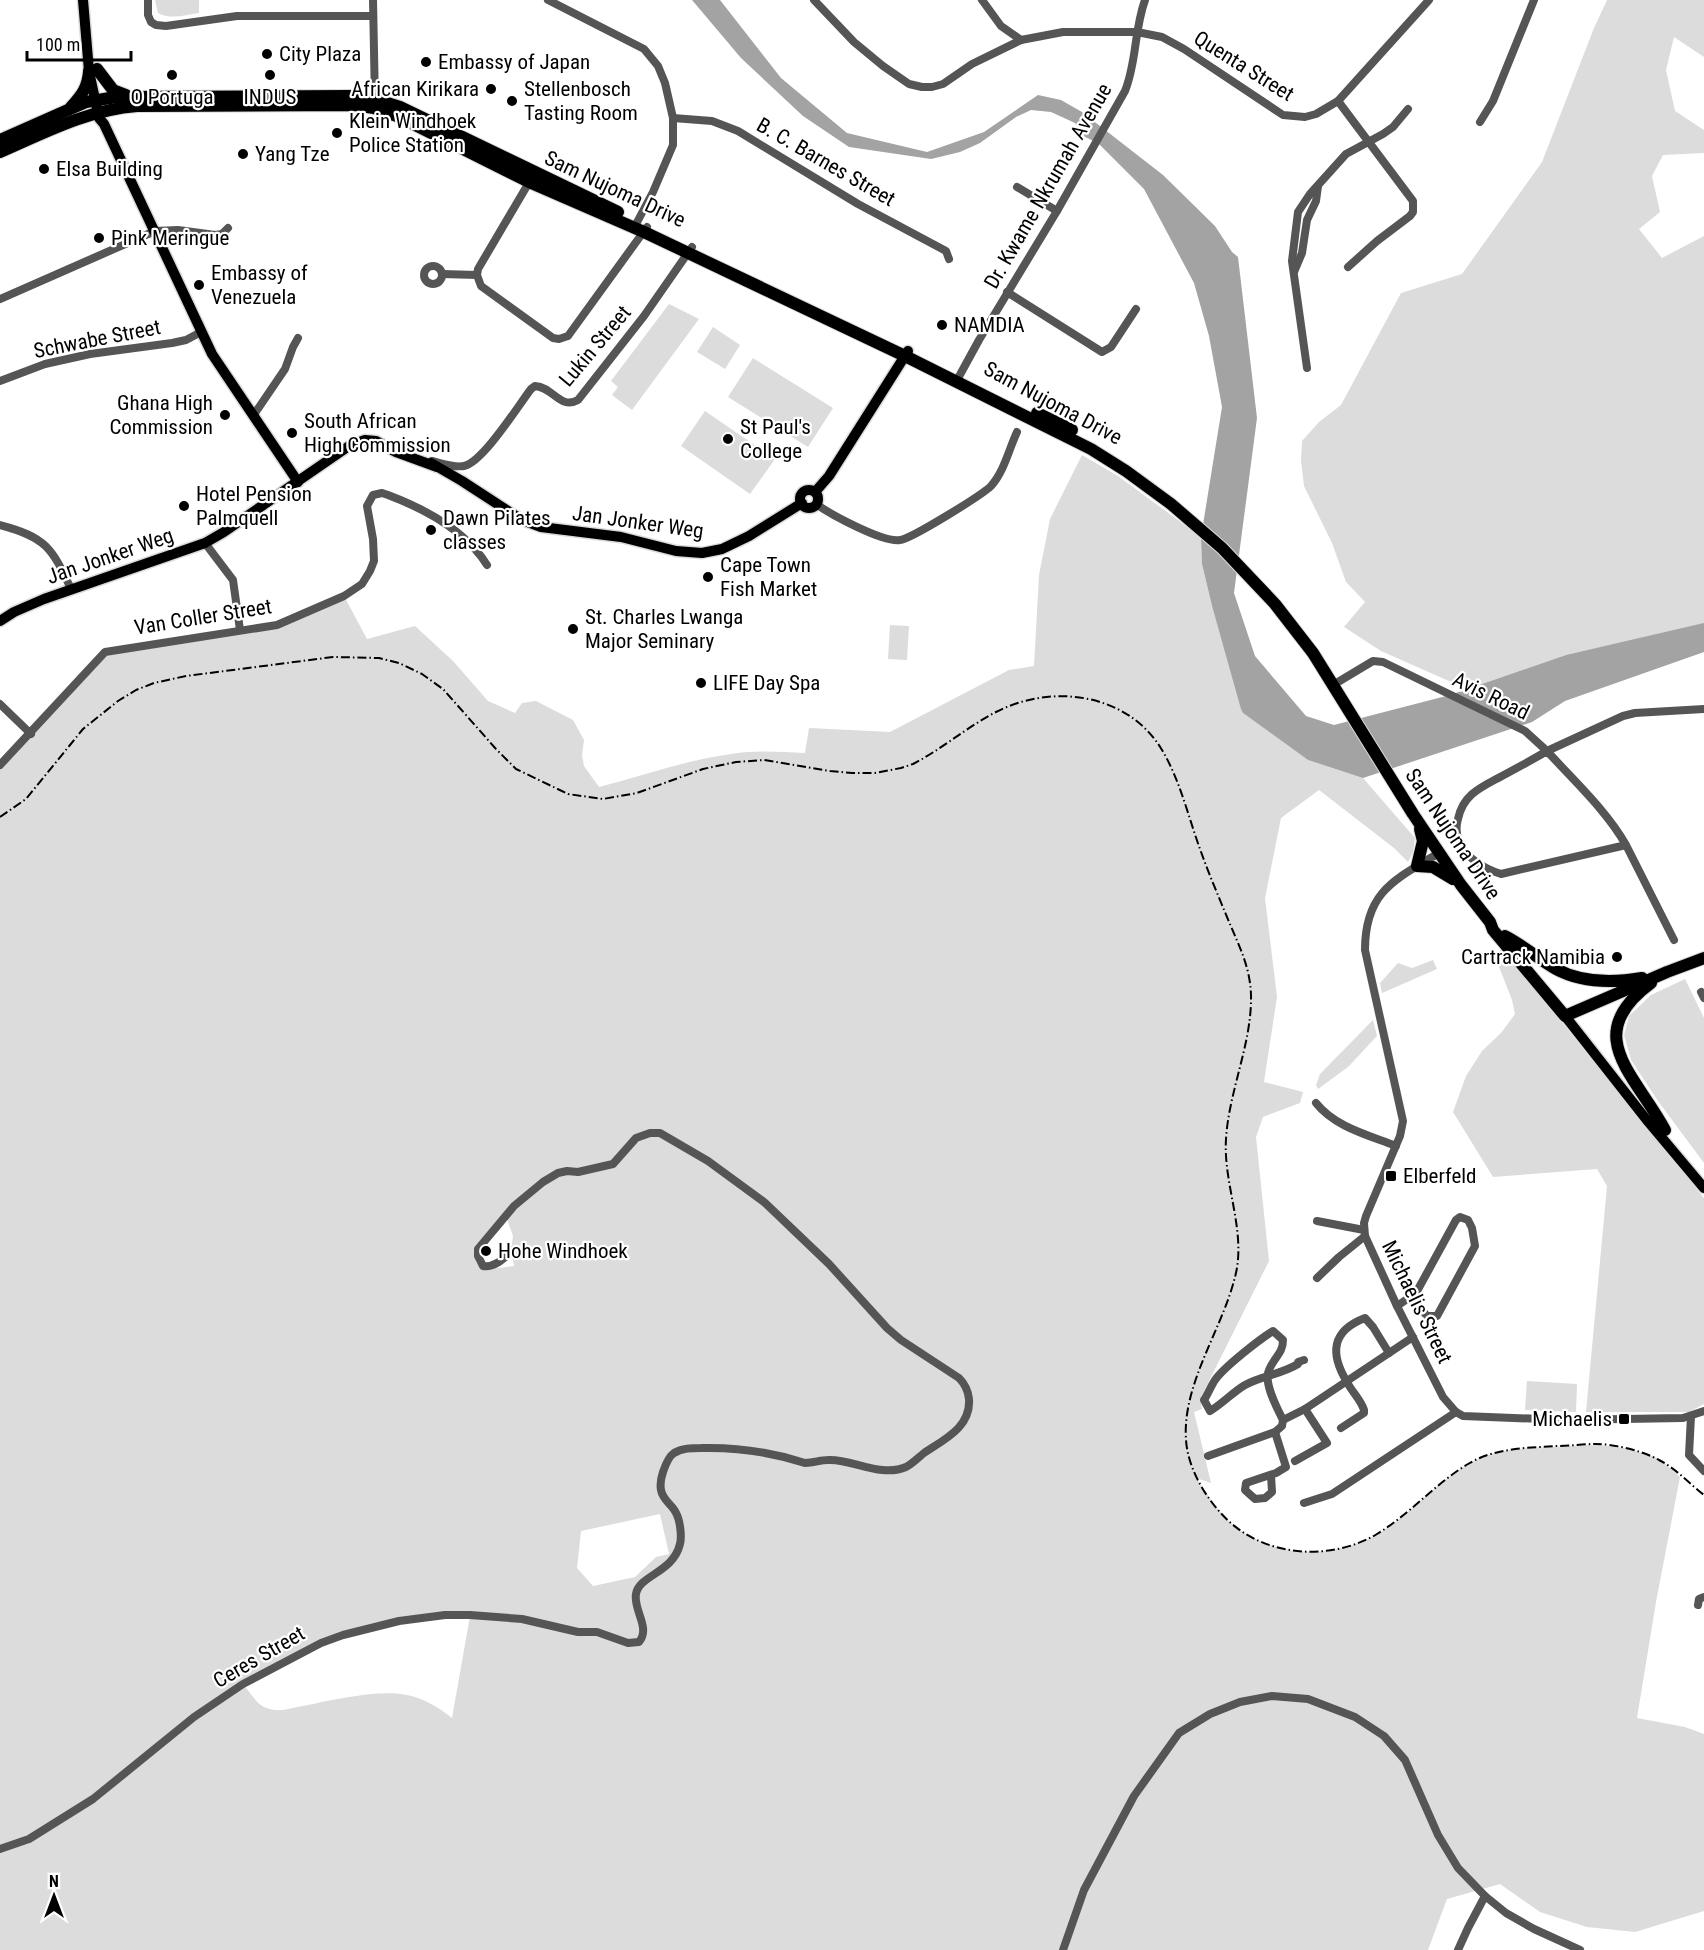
<svg xmlns="http://www.w3.org/2000/svg" width="1704" height="1950" viewBox="0 0 1704 1950" font-family="'Roboto Condensed',sans-serif">
<style>
.green{fill:#dcdcdc;fill-rule:evenodd}
.water{fill:#a3a3a3}
.lines{fill:none;stroke-linecap:round;stroke-linejoin:round}
.major-casing{stroke:#dbdbdb;stroke-width:13}
.highway-casing{stroke:#dbdbdb;stroke-width:14}
.minor{stroke:#555;stroke-width:8}
.major{stroke:#000;stroke-width:10}
.highway{stroke:#000;stroke-width:12}
.rail{stroke:#000;stroke-width:2;stroke-dasharray:9 3 1.5 3;stroke-linecap:butt}
.poi-dot{fill:#000;stroke:#fff;stroke-width:2}
.labels{text-anchor:middle;dominant-baseline:central;stroke-width:4.5;stroke-linejoin:round;paint-order:stroke}
.poi-label{font-size:21px;fill:#000;stroke:#fff;text-anchor:start}
.street-label{font-size:21px;fill:#000;stroke:#fff}
</style>
<rect width="100%" height="100%" fill="#fff"/>
<!-- green -->
<g class="green">
<path d="M 155,0 L 199,0 L 199,13 C 185,15 171,20 158,13 Z"/>
<polygon points="1607,0 1704,0 1704,57 1674,37 1666,70 1675,111 1704,130 1704,153 1663,155 1652,176 1660,212 1639,229 1662,258 1704,236 1704,625 1566,655 1467,689 1381,651 1344,627 1365,602 1346,582 1332,543 1304,486 1301,461 1302,441 1319,422 1341,405 1401,293 1462,274 1542,162 1594,28"/>
<polygon points="669,304 699,319 632,410 612,395 618,387 611,381"/>
<polygon points="713,327 740,345 725,369 697,352"/>
<polygon points="753,358 833,408 808,447 728,397"/>
<polygon points="705,411 775,459 750,494 681,446"/>
<path d="M 1082,455 L 1118,476 L 1201,537 L 1202,564 L 1212,606 L 1243,713 L 1308,760 L 1363,778 L 1415,838 L 1413,852 L 1408,862 L 1394,848 L 1319,790 L 1281,818 L 1265,898 L 1277,997 L 1264,1082 L 1303,1092 L 1300,1103 L 1263,1117 L 1256,1137 L 1269,1261 L 1200,1399 L 1202,1409 L 1194,1412 L 1211,1483 L 1196,1478 C 1207,1493 1218,1512 1232,1524 C 1274,1558 1331,1560 1378,1534 C 1410,1515 1435,1483 1468,1464 C 1498,1446 1536,1448 1570,1446 C 1595,1444 1617,1445 1642,1453 C 1647,1455 1654,1456 1659,1459 C 1666,1464 1673,1471 1680,1477 L 1656,1602 L 1637,1718 L 1685,1727 L 1704,1734 L 1704,1911 L 1635,1932 L 1587,1927 L 1540,1912 L 1500,1884 L 1447,1899 L 1428,1950 L 0,1950 L 0,765 L 99,656 L 277,625 L 344,596 L 367,639 L 415,626 L 453,661 L 488,701 L 515,713 L 522,703 L 536,701 L 573,720 L 584,740 L 582,755 L 584,766 L 599,787 C 642,776 686,760 731,754 C 756,750 780,752 805,753 L 809,728 L 890,732 L 1009,670 L 1034,666 L 1039,575 L 1050,519 ZM 506,1216 L 513,1236 L 511,1250 L 514,1266 L 484,1270 L 476,1262 L 475,1253 ZM 660,1514 L 669,1554 L 656,1557 L 635,1577 L 593,1586 L 577,1568 L 581,1531 ZM 445,1615 L 470,1616 L 452,1718 C 439,1708 424,1698 407,1695 C 374,1688 317,1704 283,1710 C 259,1711 257,1701 243,1684 L 354,1632 Z"/>
<polygon points="890,625 909,626 907,660 888,659"/>
<polygon points="1502,949 1704,1198 1704,1404 1689,1412 1586,1412 1607,1186 1597,1169 1493,1177 1453,1112 1466,1076 1482,1051 1501,1033 1515,1014 1512,1000 1494,954"/>
<polygon points="1433,960 1437,969 1382,993 1380,983 1398,963 1412,968"/>
<polygon points="1685,979 1704,1018 1704,1163 1658,1101 1631,1060 1624,1035 1629,1016 1651,995"/>
<polygon points="1373,1020 1377,1036 1348,1067 1318,1089 1316,1085 1320,1074"/>
<polygon points="1527,1381 1577,1384 1576,1412 1525,1410"/>
</g>
<!-- water -->
<polygon class="water" points="692,0 720,0 781,78 847,133 927,152 984,132 1038,95 1061,100 1082,112 1163,175 1215,226 1232,252 1238,257 1257,418 1234,593 1255,656 1306,716 1334,725 1450,695 1566,655 1704,623 1704,652 1565,701 1532,722 1363,778 1308,760 1243,713 1241,709 1212,606 1202,564 1201,537 1222,407 1209,336 1194,283 1144,189 1098,143 1085,137 1075,123 1051,112 1031,110 1016,117 980,143 960,152 931,159 849,147 803,116 741,58"/>
<g class="lines">
<defs>
<g id="major">
<polyline points="83,0 89,71 99,118 104,124 212,354 298,482"/>
<polyline points="431,463 462,481 522,520 541,527 621,537 676,551 702,553 722,549 749,536 802,503"/>
<circle cx="809" cy="499" r="9"/>
<polyline points="815,492 829,476 908,351"/>
<polyline points="0,621 14,612 44,599 205,543 224,532 349,446 365,440 376,441 396,452 437,467"/>
<polyline points="1565,1016 1646,1119 1704,1188"/>
</g>
<g id="highway">
<polyline points="97,69 113,90 126,95"/>
<path d="M 71,107 C 82,95 88,87 89,71"/>
<polyline points="0,140 86,102 116,97 350,96 375,99 400,107 618,212"/>
<path d="M 0,152 C 46,132 87,110 137,106 L 354,105 L 374,108 L 397,116 L 529,182 L 644,232 L 905,356 L 1091,449 L 1126,471 L 1171,504 L 1222,548 L 1275,604 L 1313,653 L 1413,814 L 1461,885 L 1490,922 L 1493,930 L 1565,1016 L 1667,972 L 1704,958"/>
<polyline points="1037,413 1072,430"/>
<polyline points="1420,829 1423,841 1417,866 1433,867 1453,879"/>
<path d="M 1505,936 C 1523,945 1538,959 1556,969 C 1582,983 1613,983 1642,978"/>
<path d="M 1651,983 C 1580,1035 1635,1074 1665,1130"/>
</g>
</defs>
<!-- major casing -->
<use href="#major" class="major-casing"/>
<!-- highway casing -->
<use href="#highway" class="highway-casing"/>
<!-- minor -->
<g class="minor">
<polyline points="148,0 148,15 151,22 156,25 166,26 237,16 373,16"/>
<polyline points="373,0 375,102"/>
<polyline points="548,0 644,49 658,66 665,83 673,118 673,145 653,192 634,228"/>
<polyline points="814,0 854,42 883,66 909,84 922,87 932,87 943,84 972,64 1021,40 1063,32 1137,32 1162,37 1184,49 1283,115 1305,117 1316,114 1338,101 1429,0"/>
<polyline points="982,0 1001,26 1021,40"/>
<polyline points="1338,101 1413,201 1413,212 1410,216 1377,241 1348,267"/>
<polyline points="673,118 712,121 738,131 858,204 946,251 949,259"/>
<polyline points="1480,122 1493,101 1534,0"/>
<polyline points="531,179 478,269 477,275 481,286 553,338 559,339 568,336 647,227"/>
<polyline points="1017,187 1057,211"/>
<circle cx="433" cy="275" r="9"/>
<polyline points="1294,272 1302,253 1307,220 1316,201 1318,186"/>
<polyline points="442,274 477,275"/>
<polyline points="1007,292 1102,352 1111,347 1136,309"/>
<polyline points="0,299 155,231 178,230 215,235 222,234 228,228"/>
<polyline points="1307,368 1292,261 1298,212 1310,194 1346,154 1383,134 1393,127 1408,109"/>
<polyline points="0,381 45,364 90,354 172,343 186,340 201,332"/>
<path d="M 956,382 L 979,340 L 1057,211 L 1125,91 C 1137,61 1134,30 1145,0"/>
<polyline points="253,416 285,369 293,347 298,338"/>
<path d="M 432,461 C 441,463 454,468 464,466 C 483,462 518,406 531,389 L 535,386 C 553,387 560,410 578,400 L 644,316 L 692,247"/>
<path d="M 816,504 C 830,514 883,543 900,540 C 911,539 982,495 991,486 C 1004,472 1009,449 1017,432"/>
<path d="M 0,525 C 46,537 52,548 71,589"/>
<polyline points="205,543 233,580 240,630"/>
<polyline points="1333,685 1373,661 1383,662 1525,731 1547,751 1623,716 1635,713 1704,709"/>
<polyline points="0,704 31,734"/>
<path d="M 0,765 L 105,652 L 277,625 L 344,596 L 362,584 L 370,571 L 374,561 L 373,539 L 367,506 L 373,495 L 382,493 L 388,495 C 425,509 466,531 487,565"/>
<path d="M 1626,845 L 1501,874 C 1485,869 1465,858 1459,841 C 1456,834 1456,826 1458,819 C 1463,794 1482,787 1502,776 C 1517,768 1532,760 1547,751 C 1574,781 1606,810 1626,845 L 1674,940"/>
<path d="M 1439,853 C 1394,880 1365,892 1365,950 L 1403,1121 L 1400,1136 L 1366,1216 L 1364,1223 L 1365,1236 L 1397,1306 L 1443,1397 L 1456,1412 L 1463,1416 L 1566,1420 L 1624,1419 L 1683,1418 L 1704,1411"/>
<polyline points="1701,992 1704,998"/>
<path d="M 1316,1103 C 1335,1127 1368,1135 1396,1146"/>
<polyline points="1317,1221 1364,1230"/>
<polyline points="1317,1278 1339,1257 1365,1236"/>
<polyline points="1397,1306 1416,1293 1456,1220 1460,1217 1468,1220 1472,1228 1475,1246 1437,1316 1427,1316 1412,1298"/>
<polyline points="1691,1416 1689,1455 1704,1471"/>
<polyline points="1283,1420 1305,1409 1413,1337"/>
<path d="M 1341,1428 L 1364,1413 L 1364,1410 C 1361,1400 1352,1392 1347,1382 C 1330,1354 1331,1331 1365,1318 L 1373,1327 L 1389,1353"/>
<path d="M 1208,1456 L 1275,1432 L 1282,1426 L 1283,1420 C 1277,1408 1263,1382 1269,1370 C 1274,1357 1283,1354 1283,1340 L 1273,1331 C 1260,1339 1224,1367 1215,1380 C 1211,1386 1208,1394 1204,1400 L 1210,1411 C 1222,1404 1233,1392 1245,1385 C 1261,1376 1282,1374 1298,1364 L 1298,1362 L 1304,1360"/>
<polyline points="1295,1461 1327,1443 1305,1409"/>
<polyline points="1271,1475 1272,1492 1265,1498 1255,1499 1245,1490 1246,1483 1276,1473 1286,1467 1275,1432"/>
<polyline points="1304,1503 1332,1494 1456,1412"/>
<polyline points="1698,1605 1699,1599 1704,1597"/>
<path d="M 0,1849 L 29,1839 L 93,1799 L 194,1717 L 243,1684 L 321,1643 L 343,1635 L 399,1621 L 445,1615 L 470,1615 L 522,1619 L 578,1632 L 597,1632 L 628,1643 L 639,1642 C 651,1628 633,1610 636,1594 C 639,1575 673,1573 680,1544 C 682,1536 680,1520 676,1513 C 672,1504 663,1501 661,1490 C 660,1485 661,1478 663,1472 C 665,1466 668,1457 674,1453 C 682,1448 692,1448 701,1448 C 737,1447 771,1452 805,1463 C 814,1463 820,1460 828,1460 C 850,1458 881,1478 906,1467 C 912,1464 919,1457 924,1453 C 945,1439 971,1427 969,1399 C 968,1390 965,1384 959,1378 L 901,1340 L 887,1328 L 829,1264 L 764,1202 L 708,1161 L 660,1133 L 650,1133 L 636,1138 L 613,1164 L 578,1172 L 567,1171 L 558,1173 L 543,1182 L 514,1206 L 478,1249 L 478,1256 L 483,1266 C 494,1268 503,1259 511,1252 L 511,1250"/>
<polyline points="1063,1950 1084,1890 1134,1796 1179,1733 1210,1714 1240,1702 1272,1696 1308,1699 1355,1717 1384,1736 1405,1760 1438,1835 1458,1868 1485,1896 1506,1913 1534,1929 1580,1950"/>
<polyline points="1458,1950 1468,1928 1485,1896"/>
</g>
<!-- major -->
<use href="#major" class="major"/>
<!-- highway -->
<use href="#highway" class="highway"/>
<!-- rail -->
<path class="rail" d="M 0,817 L 26,799 L 83,729 L 118,701 L 136,690 L 154,683 L 186,676 L 333,657 L 379,658 L 399,663 L 422,674 L 443,689 L 496,749 L 516,769 L 568,794 L 603,799 L 637,793 L 703,769 L 736,762 L 764,760 L 830,771 L 852,773 L 875,773 L 901,768 L 913,764 C 942,749 967,727 996,712 C 1052,683 1128,693 1162,750 C 1180,780 1188,816 1200,849 C 1208,872 1218,895 1227,917 C 1238,944 1250,965 1251,995 C 1252,1044 1229,1090 1226,1139 C 1223,1185 1247,1232 1235,1277 C 1222,1330 1182,1384 1186,1440 C 1188,1471 1209,1504 1232,1524 C 1272,1558 1333,1560 1377,1534 C 1410,1514 1436,1483 1468,1464 C 1494,1448 1526,1448 1555,1446 C 1569,1446 1583,1444 1596,1444 C 1615,1444 1643,1451 1659,1460 C 1675,1468 1690,1484 1704,1495"/>
</g>
<!-- markers -->
<g class="poi-dot">
<circle cx="267" cy="54" r="6"/>
<circle cx="426" cy="62" r="6"/>
<circle cx="172" cy="75" r="6"/>
<circle cx="270" cy="75" r="6"/>
<circle cx="491" cy="89" r="6"/>
<circle cx="512" cy="101" r="6"/>
<circle cx="337" cy="133" r="6"/>
<circle cx="243" cy="154" r="6"/>
<circle cx="44" cy="169" r="6"/>
<circle cx="99" cy="238" r="6"/>
<circle cx="199" cy="285" r="6"/>
<circle cx="942" cy="325" r="6"/>
<circle cx="225" cy="415" r="6"/>
<circle cx="292" cy="433" r="6"/>
<circle cx="728" cy="439" r="6"/>
<circle cx="184" cy="506" r="6"/>
<circle cx="431" cy="530" r="6"/>
<circle cx="708" cy="577" r="6"/>
<circle cx="573" cy="629" r="6"/>
<circle cx="701" cy="683" r="6"/>
<circle cx="1617" cy="957" r="6"/>
<rect x="1385" y="1170" width="12" height="12" rx="3"/>
<circle cx="486" cy="1251" r="6"/>
<rect x="1618" y="1413" width="12" height="12" rx="3"/>
</g>
<g class="labels">
<!-- poi labels -->
<g class="poi-label">
<text x="279" y="54">City Plaza</text>
<text x="438" y="62">Embassy of Japan</text>
<text x="479" y="89" text-anchor="end">African Kirikara</text>
<text x="524" y="89">Stellenbosch<tspan x="524" dy="24">Tasting Room</tspan></text>
<text x="172" y="97" text-anchor="middle">O Portuga</text>
<text x="270" y="97" text-anchor="middle">INDUS</text>
<text x="349" y="121">Klein Windhoek<tspan x="349" dy="24">Police Station</tspan></text>
<text x="255" y="154">Yang Tze</text>
<text x="56" y="169">Elsa Building</text>
<text x="111" y="238">Pink Meringue</text>
<text x="211" y="273">Embassy of<tspan x="211" dy="24">Venezuela</tspan></text>
<text x="954" y="325">NAMDIA</text>
<text x="213" y="403" text-anchor="end">Ghana High<tspan x="213" dy="24">Commission</tspan></text>
<text x="304" y="421">South African<tspan x="304" dy="24">High Commission</tspan></text>
<text x="740" y="427">St Paul's<tspan x="740" dy="24">College</tspan></text>
<text x="196" y="494">Hotel Pension<tspan x="196" dy="24">Palmquell</tspan></text>
<text x="443" y="518">Dawn Pilates<tspan x="443" dy="24">classes</tspan></text>
<text x="720" y="565">Cape Town<tspan x="720" dy="24">Fish Market</tspan></text>
<text x="585" y="617">St. Charles Lwanga<tspan x="585" dy="24">Major Seminary</tspan></text>
<text x="713" y="683">LIFE Day Spa</text>
<text x="1605" y="957" text-anchor="end">Cartrack Namibia</text>
<text x="1403" y="1176">Elberfeld</text>
<text x="498" y="1251">Hohe Windhoek</text>
<text x="1612" y="1419" text-anchor="end">Michaelis</text>
</g>
<!-- street labels -->
<g class="street-label">
<text transform="translate(1244 66) rotate(32)">Quenta Street</text>
<text transform="translate(826 162) rotate(30)">B. C. Barnes Street</text>
<text transform="translate(1048 186) rotate(-60)">Dr. Kwame Nkrumah Avenue</text>
<text transform="translate(615 189) rotate(25)">Sam Nujoma Drive</text>
<text transform="translate(97 339) rotate(-11)">Schwabe Street</text>
<text transform="translate(595 346) rotate(-50)">Lukin Street</text>
<text transform="translate(1053 403) rotate(28)">Sam Nujoma Drive</text>
<text transform="translate(638 522) rotate(8)">Jan Jonker Weg</text>
<text transform="translate(110 556) rotate(-19)">Jan Jonker Weg</text>
<text transform="translate(203 617) rotate(-9)">Van Coller Street</text>
<text transform="translate(1491 696) rotate(26)">Avis Road</text>
<text transform="translate(1453 834) rotate(56)">Sam Nujoma Drive</text>
<text transform="translate(1417 1302) rotate(64)">Michaelis Street</text>
<text transform="translate(259 1657) rotate(-30)">Ceres Street</text>
</g>
</g>
<!-- north arrow -->
<g transform="translate(54 1896)" stroke="#ffffff" stroke-width="4.5" paint-order="stroke">
<path d="M0-4.5L10 22L0 15L-10 22Z" fill="#000000"/>
<text y="-9" font-size="16" font-weight="bold" text-anchor="middle" fill="#000000">N</text>
</g>
<!-- scale -->
<path d="M27 51v9h104v-9" fill="none" stroke="#000000" stroke-width="3"/>
<text x="36" y="51" font-size="18" fill="#000000" stroke="#ffffff" stroke-width="4.5" paint-order="stroke">100 m</text>
</svg>
